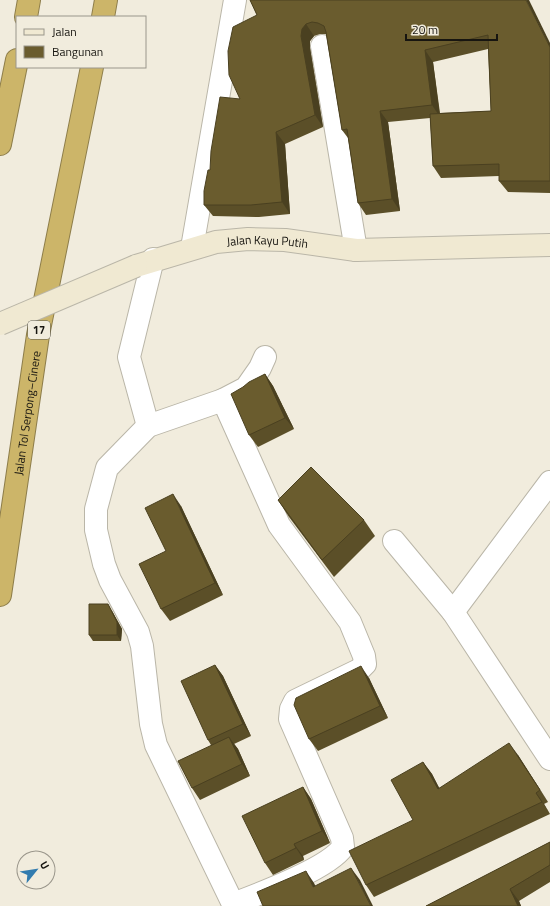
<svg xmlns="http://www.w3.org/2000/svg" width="550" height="906" viewBox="0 0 550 906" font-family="'Titillium Web',sans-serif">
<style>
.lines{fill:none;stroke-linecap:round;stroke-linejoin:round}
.street-casing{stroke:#bab6a8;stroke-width:24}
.secondary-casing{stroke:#bab6a8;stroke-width:24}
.highway-casing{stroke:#8d7d4a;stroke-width:24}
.street{stroke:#fff;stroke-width:22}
.secondary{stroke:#f0e9d2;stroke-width:22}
.highway{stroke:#ccb569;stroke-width:22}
.secondary-bridge-casing{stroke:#bab6a8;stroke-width:24;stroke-linecap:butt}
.secondary-bridge{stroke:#f0e9d2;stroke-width:22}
.wall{fill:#5b4f28;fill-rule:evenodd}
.shaded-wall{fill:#4a4020}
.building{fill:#6a5c2e;stroke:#4a4020}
.labels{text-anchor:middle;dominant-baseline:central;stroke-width:4;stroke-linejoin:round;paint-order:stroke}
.shield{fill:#f1ecdd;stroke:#58564e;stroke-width:1}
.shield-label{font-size:11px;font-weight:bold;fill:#171510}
.street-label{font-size:12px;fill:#171510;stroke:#f1ecdd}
</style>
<rect width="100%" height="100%" fill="#f1ecdd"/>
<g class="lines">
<defs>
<g id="street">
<polyline points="322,46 356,250"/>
<polyline points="192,248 235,0"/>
<polyline points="223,400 148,426 107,468 96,509 96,530 104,564 110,580 138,632 142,646 151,724 156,745 234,906"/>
<polyline points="148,426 129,357 153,259"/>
<polyline points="394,541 453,612 550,759"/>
<polyline points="453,612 550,482"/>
<path d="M 233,904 C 259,894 328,869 343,847 L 342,838 L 290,719 L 291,709 L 295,701 L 359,670 L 365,664 L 364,656 L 350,622 L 279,525 L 223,400 L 246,388 L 260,368 L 265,357"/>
</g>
<g id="secondary">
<path id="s1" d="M 136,266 L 216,242 L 248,239 L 285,240 L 356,250 L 550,245"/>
</g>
<g id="highway">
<polyline points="26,17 29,0"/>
<polyline points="103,17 106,0"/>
<polyline points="0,144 17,60"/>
<path id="s2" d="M 0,595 L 38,335 L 92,67"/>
</g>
</defs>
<!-- street casing -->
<use href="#street" class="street-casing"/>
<!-- secondary casing -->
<use href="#secondary" class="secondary-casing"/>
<!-- highway casing -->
<use href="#highway" class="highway-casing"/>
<!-- street -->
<use href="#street" class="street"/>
<!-- secondary -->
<use href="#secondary" class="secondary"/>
<!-- highway -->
<use href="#highway" class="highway"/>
<defs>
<polyline id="secondary-bridge" points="0,324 136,266"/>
</defs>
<!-- secondary-bridge casing -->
<use href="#secondary-bridge" class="secondary-bridge-casing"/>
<!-- secondary-bridge -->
<use href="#secondary-bridge" class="secondary-bridge"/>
</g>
<!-- wall -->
<g class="wall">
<path d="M 250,0 L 550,43 L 550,193 L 508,192 L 499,181 L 499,176 L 441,178 L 433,166 L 430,118 L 388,122 L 400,211 L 366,215 L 358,203 L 348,138 L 342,130 L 326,34 L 320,34 L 314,36 L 310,41 L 310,48 L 323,127 L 285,144 L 290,214 L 259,217 L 213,216 L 204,205 L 210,170 L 240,99 L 257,15 ZM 488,49 L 491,111 L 440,113 L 433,62 Z"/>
<polygon points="265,374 273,386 294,429 258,447 249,435 243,387"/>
<polygon points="278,500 364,520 375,536 334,577 289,517"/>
<polygon points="181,506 223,595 170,621 161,609 166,551"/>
<polygon points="112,611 122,629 121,641 93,641 89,635"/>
<polygon points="215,665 223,676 251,736 234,744 238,749 250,776 200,800 192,788 211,745 208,740"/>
<polygon points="369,678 388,718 318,751 309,739"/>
<polygon points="518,755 548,802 544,804 550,814 374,897 366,885 413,820 423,762 432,774 439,788"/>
<polygon points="303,787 311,799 330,843 303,856 304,860 273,875 265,863"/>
<polygon points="550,842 550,882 519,901 521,906 426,906"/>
</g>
<!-- shaded-wall -->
<g class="shaded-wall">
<polygon points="526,0 529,0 550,43 550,47"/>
<polygon points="306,24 314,36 310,41 310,48 323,127 315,115 301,36 302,29"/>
<polygon points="425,50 433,62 440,117 432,105"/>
<polygon points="380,111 388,122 400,211 392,199"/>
<polygon points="276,132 285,144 290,214 282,202"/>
<polygon points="265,374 273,386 294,429 285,418"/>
<polygon points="173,494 181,506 223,595 215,583"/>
<polygon points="108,604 112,611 122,629 121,641 117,635"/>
<polygon points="215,665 223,676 251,736 243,724"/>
<polygon points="361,666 369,678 388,718 380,706"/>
<polygon points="229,737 238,749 250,776 242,764"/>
<polygon points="509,743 518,755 548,802 540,790"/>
<polygon points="423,762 432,774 446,801 438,789"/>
<polygon points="303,787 311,799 330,843 322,831"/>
<polygon points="536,793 544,804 550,814"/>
<polygon points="294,844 303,856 304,860 296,848"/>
<polygon points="351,868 360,880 373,906 371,906"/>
<polygon points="306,871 314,883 322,899 313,887"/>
<polygon points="510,889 519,901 521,906 518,906"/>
</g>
<!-- building -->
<g class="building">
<polygon points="250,0 526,0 550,47 550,181 499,181 499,164 433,166 430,114 491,111 488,35 425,50 432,105 380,111 392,199 358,203 347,129 342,130 326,32 324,26 318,23 312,22 306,24 302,29 301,36 315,115 276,132 282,202 251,205 204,205 204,191 208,170 210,170 211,151 220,97 240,99 229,75 228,51 233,27 257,15"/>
<polygon points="265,374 285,418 249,435 231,394 243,387 249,382"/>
<polygon points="311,467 364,520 322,560 278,500"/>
<polygon points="173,494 215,583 161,609 139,564 166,551 145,508"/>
<polygon points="89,604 108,604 117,622 117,635 89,635"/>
<polygon points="215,665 243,724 208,740 181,681"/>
<polygon points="361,666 380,706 309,739 294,705 296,698"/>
<polygon points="229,737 242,764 192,788 178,761"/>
<polygon points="509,743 540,790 536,793 542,802 366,885 349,851 413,820 391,780 423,762 438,789"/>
<polygon points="303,787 322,831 294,844 296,848 265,863 242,816"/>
<polygon points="550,842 550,865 510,889 518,906 426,906"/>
<polygon points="351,868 371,906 263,906 257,892 306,871 313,887"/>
</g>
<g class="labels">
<!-- shield labels -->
<rect class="shield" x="28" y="321" width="22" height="18" rx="3"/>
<g class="shield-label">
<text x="39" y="330">17</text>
</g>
<!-- street labels -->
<g class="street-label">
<text stroke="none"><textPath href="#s1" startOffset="135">Jalan Kayu Putih</textPath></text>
<text stroke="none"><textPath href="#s2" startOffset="184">Jalan Tol Serpong–Cinere</textPath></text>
</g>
</g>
<!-- legend -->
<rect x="16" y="16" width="130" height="52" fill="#f1ecdd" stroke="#9a968b"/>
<rect x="24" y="29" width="20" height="6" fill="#f0e9d2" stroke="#9a968b"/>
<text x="52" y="36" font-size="12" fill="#171510">Jalan</text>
<rect x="24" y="46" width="20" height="12" fill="#6a5c2e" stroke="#9a968b"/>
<text x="52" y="56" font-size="12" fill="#171510">Bangunan</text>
<!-- north arrow -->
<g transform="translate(36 870) rotate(60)"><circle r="19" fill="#f1ecdd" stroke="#9a968b"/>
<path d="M0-3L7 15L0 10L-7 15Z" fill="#327caf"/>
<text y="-6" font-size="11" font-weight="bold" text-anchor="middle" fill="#171510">U</text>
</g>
<!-- scale -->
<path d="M406 34v6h91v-6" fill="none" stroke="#171510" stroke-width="2"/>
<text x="412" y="34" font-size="12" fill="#171510" stroke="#f1ecdd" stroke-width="3" paint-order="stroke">20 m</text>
</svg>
